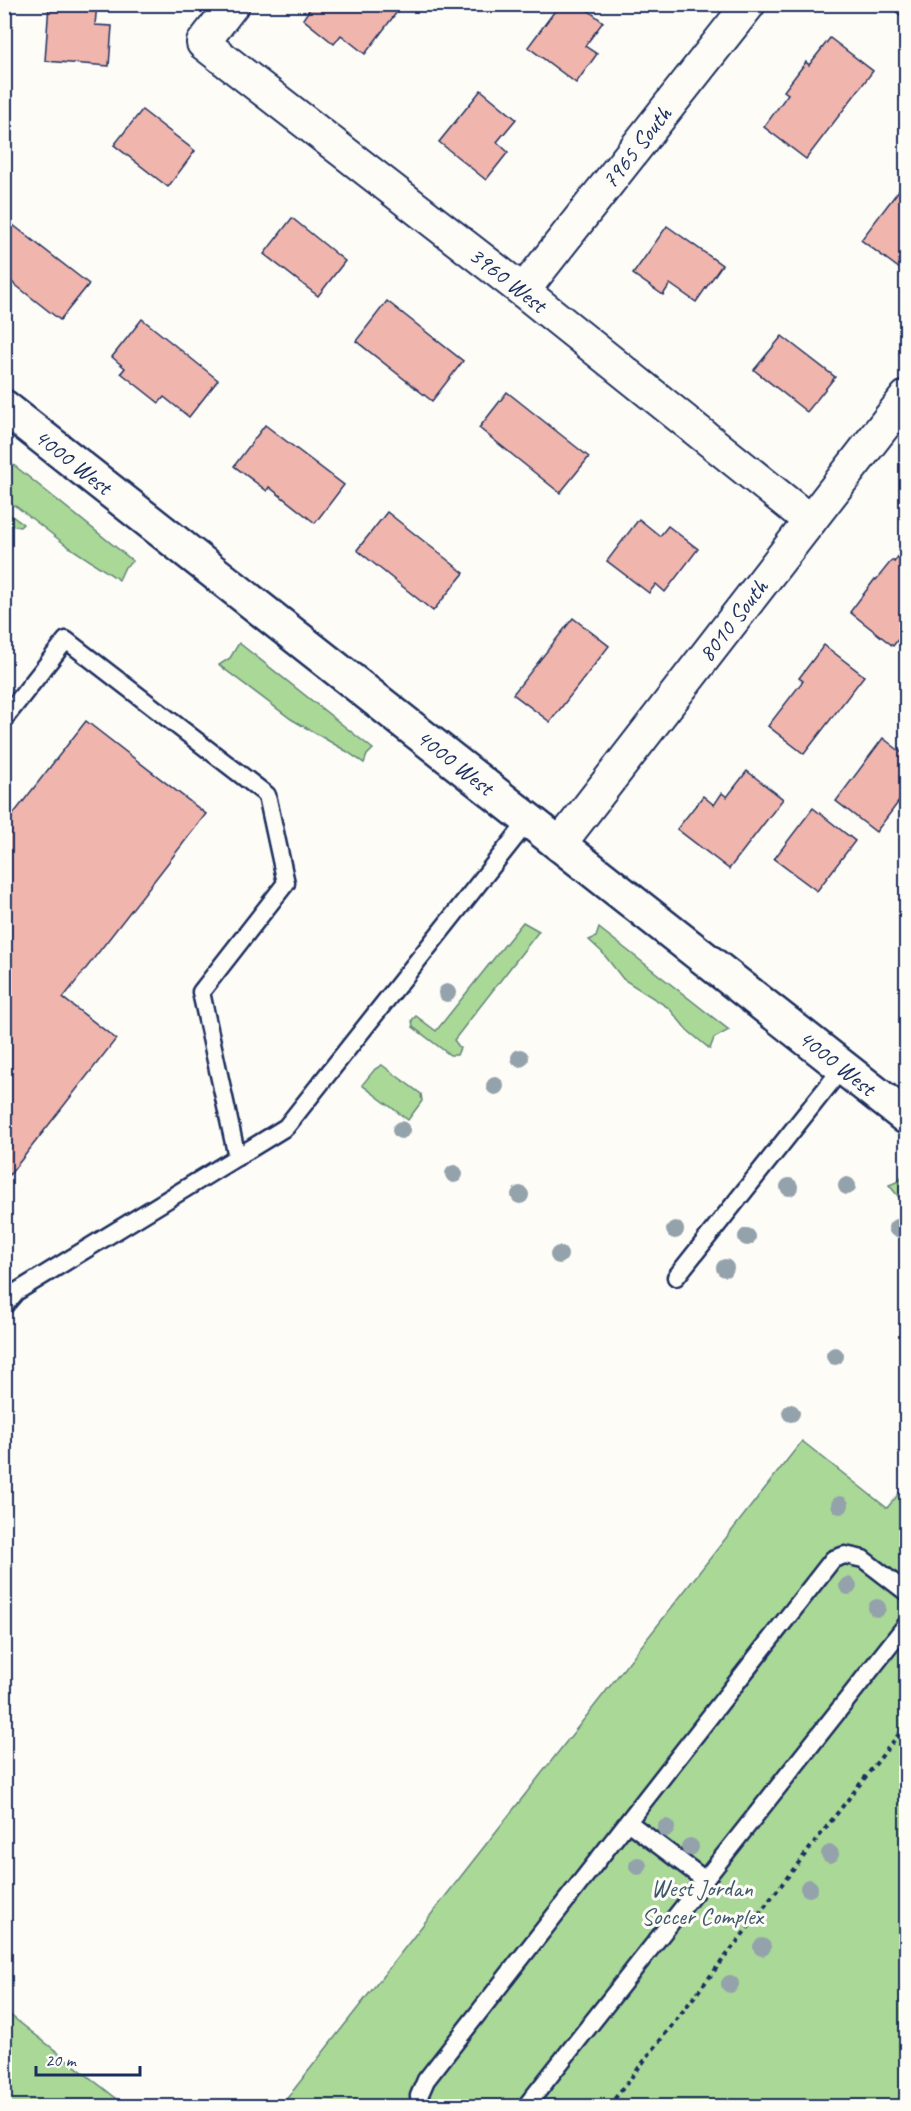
<svg xmlns="http://www.w3.org/2000/svg" width="911" height="2111" viewBox="0 0 911 2111" font-family="Caveat,sans-serif">
<style>
.green{fill:#aad897;stroke:#62847a;stroke-width:1.5}
.building{fill:#f0b5ad;stroke:#1b2f5e;stroke-width:1.5}
.lines{fill:none;stroke-linecap:round;stroke-linejoin:round}
.lane-casing{stroke:#1b2f5e;stroke-width:21}
.street-casing{stroke:#1b2f5e;stroke-width:36}
.secondary-casing{stroke:#1b2f5e;stroke-width:38}
.path{stroke:#1b2f5e;stroke-width:4;stroke-dasharray:4.5 4.5;stroke-linecap:butt}
.lane{stroke:#fdfcf7;stroke-width:16}
.street{stroke:#fdfcf7;stroke-width:32}
.secondary{stroke:#fdfcf7;stroke-width:33}
.tree{fill:#94a2ab}
.labels{text-anchor:middle;dominant-baseline:central;stroke-width:6;stroke-linejoin:round;paint-order:stroke}
.street-label{font-size:24px;fill:#1b2f5e;stroke:#fdfcf7}
.park-label{font-size:24px;fill:#3f596c;stroke:#fdfcf7}
</style>
<rect width="100%" height="100%" fill="#fdfcf7"/>
<filter id="ink" filterUnits="userSpaceOnUse"><feTurbulence type="fractalNoise" baseFrequency=".0167" numOctaves="2"/><feDisplacementMap in="SourceGraphic" scale="12" xChannelSelector="R" yChannelSelector="G"/><feConvolveMatrix kernelMatrix="1 2 1 2 8 2 1 2 1" color-interpolation-filters="sRGB"/></filter>
<g filter="url(#ink)">
<!-- green -->
<g class="green">
<polygon points="5,458 133,561 125,567 119,580 66,545 17,507 5,500"/>
<polygon points="5,511 23,524 20,527 5,524"/>
<polygon points="239,643 373,749 367,755 364,763 346,751 291,719 219,665 230,658"/>
<polygon points="523,922 539,931 454,1040 460,1048 457,1055 450,1055 413,1027 412,1020 416,1016 436,1031"/>
<polygon points="599,928 729,1030 714,1038 710,1049 687,1030 669,1008 623,979 602,952 589,940 596,937"/>
<polygon points="382,1065 421,1094 422,1101 408,1120 362,1085 375,1069"/>
<polygon points="906,1169 906,1206 889,1185 899,1181"/>
<polygon points="802,1441 887,1508 906,1485 906,2106 281,2106"/>
<polygon points="5,2011 126,2106 5,2106"/>
</g>
<!-- building -->
<g class="building">
<polygon points="49,4 97,4 95,25 112,26 109,66 45,61"/>
<polygon points="313,4 403,4 365,54 341,35 334,44 303,19"/>
<polygon points="560,4 580,4 603,22 585,46 597,54 576,83 528,47"/>
<polygon points="887,4 906,4 906,20"/>
<polygon points="830,38 873,71 806,159 764,127 788,94 784,91 806,62 809,65"/>
<polygon points="481,90 516,119 497,142 508,152 486,180 439,142"/>
<polygon points="142,110 195,151 168,187 114,145"/>
<polygon points="906,181 906,260 900,269 861,240"/>
<polygon points="4,218 89,284 60,320 4,276"/>
<polygon points="292,218 345,261 318,296 264,254"/>
<polygon points="667,226 722,265 696,302 670,284 663,295 633,274"/>
<polygon points="387,301 463,361 432,401 356,341"/>
<polygon points="142,319 218,380 189,417 164,397 159,403 121,373 125,368 112,357"/>
<polygon points="782,336 835,377 807,412 754,370"/>
<polygon points="507,392 589,457 560,493 479,428"/>
<polygon points="265,425 344,485 315,523 269,487 267,491 234,466"/>
<polygon points="387,512 464,573 433,611 357,550"/>
<polygon points="639,519 660,536 668,526 698,549 665,592 656,584 649,593 607,561"/>
<polygon points="906,546 906,629 893,646 850,612 875,579 876,580 892,560 894,562"/>
<polygon points="573,618 609,646 550,722 513,694"/>
<polygon points="824,645 864,676 804,754 768,726 803,681 799,678"/>
<polygon points="86,721 206,814 63,998 116,1039 4,1182 4,826"/>
<polygon points="883,738 906,756 906,792 876,832 836,801"/>
<polygon points="747,771 783,799 729,869 677,829 703,796 714,805 722,793 727,797"/>
<polygon points="813,808 855,841 817,891 774,859"/>
</g>
<g class="lines">
<defs>
<g id="lane">
<polyline points="4,719 66,640 267,795 286,883 201,992 237,1157"/>
<polyline points="676,1277 843,1067"/>
<polyline points="4,1306 16,1292 286,1127 528,821"/>
<polyline points="628,1822 705,1880"/>
<polyline points="421,2106 419,2096 426,2080 833,1559 845,1555 863,1559 906,1592"/>
<polyline points="526,2106 906,1625"/>
</g>
<g id="street">
<path id="s1" d="M 233,4 L 203,43 L 523,291 L 810,521"/>
<path id="s2" d="M 523,291 L 749,4"/>
<path id="s3" d="M 559,845 L 906,397"/>
</g>
<g id="secondary">
<path id="s4" d="M 4,407 L 906,1117"/>
</g>
</defs>
<!-- lane casing -->
<use href="#lane" class="lane-casing"/>
<!-- street casing -->
<use href="#street" class="street-casing"/>
<!-- secondary casing -->
<use href="#secondary" class="secondary-casing"/>
<!-- path -->
<polyline class="path" points="609,2106 906,1725"/>
<!-- lane -->
<use href="#lane" class="lane"/>
<!-- street -->
<use href="#street" class="street"/>
<!-- secondary -->
<use href="#secondary" class="secondary"/>
</g>
<!-- trees -->
<g class="tree">
<circle cx="447" cy="993" r="9"/>
<circle cx="520" cy="1058" r="9"/>
<circle cx="495" cy="1086" r="9"/>
<circle cx="401" cy="1130" r="9"/>
<circle cx="454" cy="1174" r="9"/>
<circle cx="847" cy="1186" r="9"/>
<circle cx="789" cy="1187" r="9"/>
<circle cx="520" cy="1195" r="9"/>
<circle cx="897" cy="1228" r="9"/>
<circle cx="675" cy="1230" r="9"/>
<circle cx="747" cy="1237" r="9"/>
<circle cx="559" cy="1255" r="9"/>
<circle cx="725" cy="1268" r="9"/>
<circle cx="835" cy="1356" r="9"/>
<circle cx="791" cy="1413" r="9"/>
<circle cx="840" cy="1505" r="9"/>
<circle cx="848" cy="1586" r="9"/>
<circle cx="877" cy="1608" r="9"/>
<circle cx="666" cy="1828" r="9"/>
<circle cx="690" cy="1847" r="9"/>
<circle cx="830" cy="1854" r="9"/>
<circle cx="638" cy="1866" r="9"/>
<circle cx="809" cy="1888" r="9"/>
<circle cx="668" cy="1889" r="9"/>
<circle cx="762" cy="1947" r="9"/>
<circle cx="730" cy="1984" r="9"/>
</g>
</g>
<g class="labels">
<!-- street labels -->
<g class="street-label">
<text stroke="none"><textPath href="#s2" startOffset="183">7965 South</textPath></text>
<text stroke="none"><textPath href="#s1" startOffset="435">3960 West</textPath></text>
<text stroke="none"><textPath href="#s4" startOffset="88">4000 West</textPath></text>
<text stroke="none"><textPath href="#s3" startOffset="284">8010 South</textPath></text>
<text stroke="none"><textPath href="#s4" startOffset="574">4000 West</textPath></text>
<text stroke="none"><textPath href="#s4" startOffset="1060">4000 West</textPath></text>
</g>
<!-- park labels -->
<g class="park-label">
<text x="702" y="1888">West Jordan<tspan x="702" dy="28">Soccer Complex</tspan></text>
</g>
</g>
<!-- margin -->
<rect width="911" height="2111" fill="none" stroke="#fdfcf7" stroke-width="24"/>
<rect x="12" y="12" width="887" height="2087" fill="none" stroke="#1b2f5e" stroke-width="2" filter="url(#ink)"/>
<!-- scale -->
<path d="M36 2066v9h104v-9" fill="none" stroke="#1b2f5e" stroke-width="3"/>
<text x="45" y="2066" font-size="18" fill="#1b2f5e" stroke="#fdfcf7" stroke-width="4.5" paint-order="stroke">20 m</text>
</svg>
